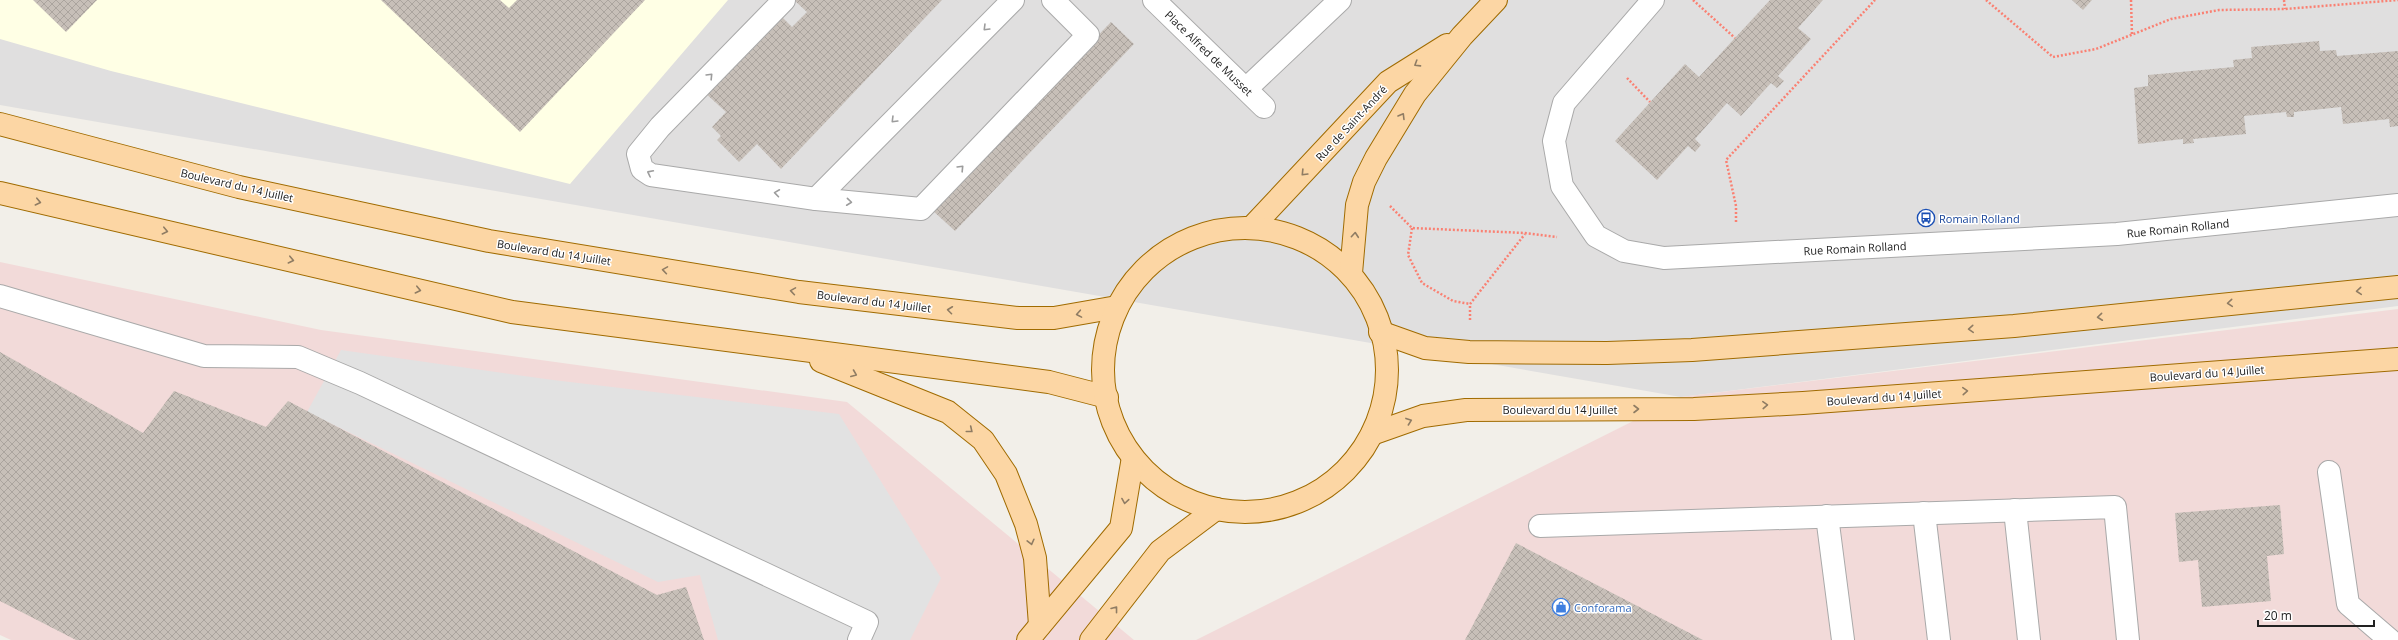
<svg xmlns="http://www.w3.org/2000/svg" width="2398" height="640" viewBox="0 0 2398 640" font-family="'Open Sans',sans-serif">
<style>
.residential{fill:#e0dfdf}
.commercial{fill:#f2dad9}
.education{fill:#ffffe5}
.parking{fill:#e2e2e2}
.building{fill:url(#building-cross-hatch)}
.lines{fill:none;stroke-linecap:round;stroke-linejoin:round}
.minor-casing{stroke:#a9a9a9;stroke-width:24}
.major-casing{stroke:#a06b00;stroke-width:24}
.path{stroke:#fa8072;stroke-width:2.5;stroke-dasharray:2 2;stroke-linecap:butt}
.minor{stroke:#fff;stroke-width:22}
.major{stroke:#fcd6a4;stroke-width:22}
.oneway{stroke:#9c9c9c}
.oneway2{stroke:#8f7c63}
.labels{text-anchor:middle;dominant-baseline:central;stroke-width:3;stroke-linejoin:round;paint-order:stroke}
.street-label{font-size:11px;fill:#222;stroke:#fff}
.transit-label{font-size:11px;fill:#164399;stroke:#fff;text-anchor:start}
.shop-label{font-size:11px;fill:#366cbe;stroke:#fff;text-anchor:start}
</style>
<defs>
<pattern id="building-cross-hatch" width="8" height="8" patternUnits="userSpaceOnUse"><rect width="8" height="8" fill="#c7bfb8"/><path d="M0 0l8 8M0 8l8-8" fill="none" stroke="#aba49e"/></pattern>
</defs>
<rect width="100%" height="100%" fill="#f2efe9"/>
<!-- residential -->
<polygon class="residential" points="0,0 2398,0 2398,306 1681,397 0,105"/>
<!-- commercial -->
<g class="commercial">
<polygon points="0,262 321,330 847,402 1134,640 11,640 0,635"/>
<polygon points="2398,309 2398,640 1196,640 1681,397"/>
</g>
<!-- education -->
<polygon class="education" points="0,0 728,0 570,184 111,71 0,39"/>
<!-- parking -->
<polygon class="parking" points="341,350 553,380 839,414 941,578 910,640 718,640 700,575 658,582 307,412"/>
<!-- building -->
<g class="building">
<polygon points="33,0 97,0 66,32"/>
<polygon points="381,0 500,0 509,8 517,0 645,0 520,132"/>
<polygon points="794,0 942,0 781,169 757,144 739,162 717,140 721,136 712,127 726,112 703,91 778,13 792,27 807,12"/>
<polygon points="1770,0 1823,0 1798,28 1811,39 1778,76 1784,81 1777,88 1771,83 1741,116 1727,103 1695,139 1701,145 1695,152 1688,146 1657,180 1615,141 1685,64 1699,77"/>
<polygon points="2072,0 2092,0 2083,10"/>
<polygon points="1111,22 1134,44 955,231 931,209"/>
<polygon points="2319,41 2320,51 2336,50 2337,56 2398,51 2398,126 2390,127 2389,119 2343,124 2341,107 2294,112 2294,117 2287,117 2286,112 2244,116 2246,134 2193,139 2194,143 2183,144 2183,139 2138,144 2134,88 2148,86 2148,75 2234,67 2233,60 2252,58 2251,47"/>
<polygon points="0,352 143,433 174,391 266,427 288,401 657,595 686,587 704,640 76,640 0,601"/>
<polygon points="2280,505 2284,554 2267,556 2271,601 2202,607 2198,560 2179,562 2175,513"/>
<polygon points="1516,543 1703,640 1465,640"/>
</g>
<g class="lines">
<defs>
<g id="minor">
<polyline points="784,0 660,127 638,154 642,169 651,175 816,199"/>
<polyline points="1013,0 816,199 921,209 1088,35 1053,0"/>
<polyline points="1154,0 1264,107"/>
<polyline points="1653,0 1564,103 1554,141 1562,186 1596,236 1624,251 1664,258 2117,234 2398,205"/>
<polyline points="1246,89 1340,0"/>
<polyline points="0,296 204,356 298,357 360,383 867,622 859,640"/>
<polyline points="2329,472 2348,604 2390,640"/>
<polyline points="2015,510 2029,640"/>
<polyline points="1924,513 1939,640"/>
<polyline points="1827,516 1843,640"/>
<polyline points="1540,526 2115,507 2128,640"/>
</g>
<g id="major">
<polyline points="0,124 239,187 489,241 799,292 1018,318 1054,318 1117,307"/>
<polyline points="0,193 512,312 1049,382 1107,397"/>
<polyline points="1253,226 1388,82 1447,45"/>
<circle cx="1245" cy="370" r="142"/>
<polyline points="1351,273 1357,205 1364,182 1376,158 1415,94 1462,36 1496,0"/>
<polyline points="1380,332 1425,348 1469,352 1607,353 1692,350 2014,326 2398,287"/>
<polyline points="821,361 948,412 983,440 1006,474 1026,524 1035,558 1040,625"/>
<polyline points="1372,434 1423,416 1466,410 1694,409 1803,403 2398,359"/>
<polyline points="1028,640 1121,528 1132,463"/>
<polyline points="1091,640 1160,551 1216,509"/>
</g>
</defs>
<!-- minor casing -->
<use href="#minor" class="minor-casing"/>
<!-- major casing -->
<use href="#major" class="major-casing"/>
<!-- path -->
<g class="path">
<polyline points="1693,0 1735,38"/>
<polyline points="1986,0 2053,57 2096,49 2171,19 2219,10 2285,9 2398,0"/>
<polyline points="2131,0 2132,35"/>
<polyline points="2284,0 2285,9"/>
<polyline points="1627,78 1650,102"/>
<polyline points="1390,206 1412,228 1525,233 1557,237"/>
<polyline points="1736,222 1736,206 1726,160 1875,0"/>
<polyline points="1412,228 1408,255 1422,283 1453,301 1470,304"/>
<polyline points="1470,320 1470,304 1525,234"/>
</g>
<!-- minor -->
<use href="#minor" class="minor"/>
<!-- major -->
<use href="#major" class="major"/>
</g>
<!-- one-way arrows -->
<defs><path id="oneway-chevron" d="M-2-3.5L2.5 0L-2 3.5" fill="none" stroke-width="1.6" stroke-linecap="round" stroke-linejoin="round"/></defs>
<g class="oneway">
<use href="#oneway-chevron" transform="translate(986 28) rotate(135)"/>
<use href="#oneway-chevron" transform="translate(710 76) rotate(-46)"/>
<use href="#oneway-chevron" transform="translate(894 120) rotate(135)"/>
<use href="#oneway-chevron" transform="translate(961 168) rotate(-46)"/>
<use href="#oneway-chevron" transform="translate(650 173) rotate(-153)"/>
<use href="#oneway-chevron" transform="translate(777 193) rotate(-172)"/>
<use href="#oneway-chevron" transform="translate(849 202) rotate(6)"/>
</g>
<g class="oneway2">
<use href="#oneway-chevron" transform="translate(1417 64) rotate(148)"/>
<use href="#oneway-chevron" transform="translate(1402 116) rotate(-59)"/>
<use href="#oneway-chevron" transform="translate(1304 173) rotate(134)"/>
<use href="#oneway-chevron" transform="translate(38 202) rotate(13)"/>
<use href="#oneway-chevron" transform="translate(165 231) rotate(13)"/>
<use href="#oneway-chevron" transform="translate(1355 235) rotate(-85)"/>
<use href="#oneway-chevron" transform="translate(291 260) rotate(13)"/>
<use href="#oneway-chevron" transform="translate(665 270) rotate(-171)"/>
<use href="#oneway-chevron" transform="translate(418 290) rotate(13)"/>
<use href="#oneway-chevron" transform="translate(793 291) rotate(-171)"/>
<use href="#oneway-chevron" transform="translate(2359 291) rotate(175)"/>
<use href="#oneway-chevron" transform="translate(2230 303) rotate(175)"/>
<use href="#oneway-chevron" transform="translate(950 310) rotate(-173)"/>
<use href="#oneway-chevron" transform="translate(1079 314) rotate(170)"/>
<use href="#oneway-chevron" transform="translate(2100 317) rotate(174)"/>
<use href="#oneway-chevron" transform="translate(1971 329) rotate(176)"/>
<use href="#oneway-chevron" transform="translate(854 374) rotate(22)"/>
<use href="#oneway-chevron" transform="translate(1965 391) rotate(-4)"/>
<use href="#oneway-chevron" transform="translate(1765 405) rotate(-3)"/>
<use href="#oneway-chevron" transform="translate(1636 409)"/>
<use href="#oneway-chevron" transform="translate(1409 421) rotate(-20)"/>
<use href="#oneway-chevron" transform="translate(970 430) rotate(39)"/>
<use href="#oneway-chevron" transform="translate(1125 501) rotate(99)"/>
<use href="#oneway-chevron" transform="translate(1031 542) rotate(76)"/>
<use href="#oneway-chevron" transform="translate(1115 609) rotate(-52)"/>
</g>
<!-- icons -->
<defs>
<symbol id="bus-ring" viewBox="-11 -11 22 22"><circle r="9.5" fill="#fff" stroke="#1a4fb4" stroke-width="1.5"/><path d="M-5-6H5V4H4V6H2V4H-2V6H-4V4H-5ZM-3.5-4V0h7V-4ZM-3.5 1.2v1.5H-2V1.2ZM2 1.2v1.5H3.5V1.2Z" fill="#1a4fb4"/></symbol>
<symbol id="shop-ring" viewBox="-11 -11 22 22"><circle r="9.5" fill="#fff" stroke="#3f7fe0" stroke-width="1.5"/><path d="M-5-2.5h2.3a2.7 3.5 0 0 1 5.4 0H5L5.5 6h-11ZM-1.5-2.5h3a1.5 2.3 0 0 0-3 0Z" fill="#3f7fe0"/></symbol>
</defs>
<g fill-rule="evenodd">
<use href="#bus-ring" x="1916" y="208" width="20" height="20"/>
<use href="#shop-ring" x="1551" y="597" width="20" height="20"/>
</g>
<g class="labels">
<!-- street labels -->
<g class="street-label">
<text transform="translate(1209 53) rotate(44)">Place Alfred de Musset</text>
<text transform="translate(1351 123) rotate(-47)">Rue de Saint-André</text>
<text transform="translate(237 185) rotate(13)">Boulevard du 14 Juillet</text>
<text transform="translate(2178 228) rotate(-6)">Rue Romain Rolland</text>
<text transform="translate(1855 248) rotate(-3)">Rue Romain Rolland</text>
<text transform="translate(554 252) rotate(9)">Boulevard du 14 Juillet</text>
<text transform="translate(874 301) rotate(7)">Boulevard du 14 Juillet</text>
<text transform="translate(2207 373) rotate(-4)">Boulevard du 14 Juillet</text>
<text transform="translate(1884 397) rotate(-4)">Boulevard du 14 Juillet</text>
<text x="1560" y="409">Boulevard du 14 Juillet</text>
</g>
<!-- transit labels -->
<g class="transit-label">
<text x="1939" y="218">Romain Rolland</text>
</g>
<!-- shop labels -->
<g class="shop-label">
<text x="1574" y="607">Conforama</text>
</g>
</g>
<!-- scale -->
<path d="M2258 620v6h116v-6" fill="none" stroke="#222222" stroke-width="2"/>
<text x="2264" y="620" font-size="12" fill="#222222" stroke="#ffffff" stroke-width="3" paint-order="stroke">20 m</text>
</svg>
